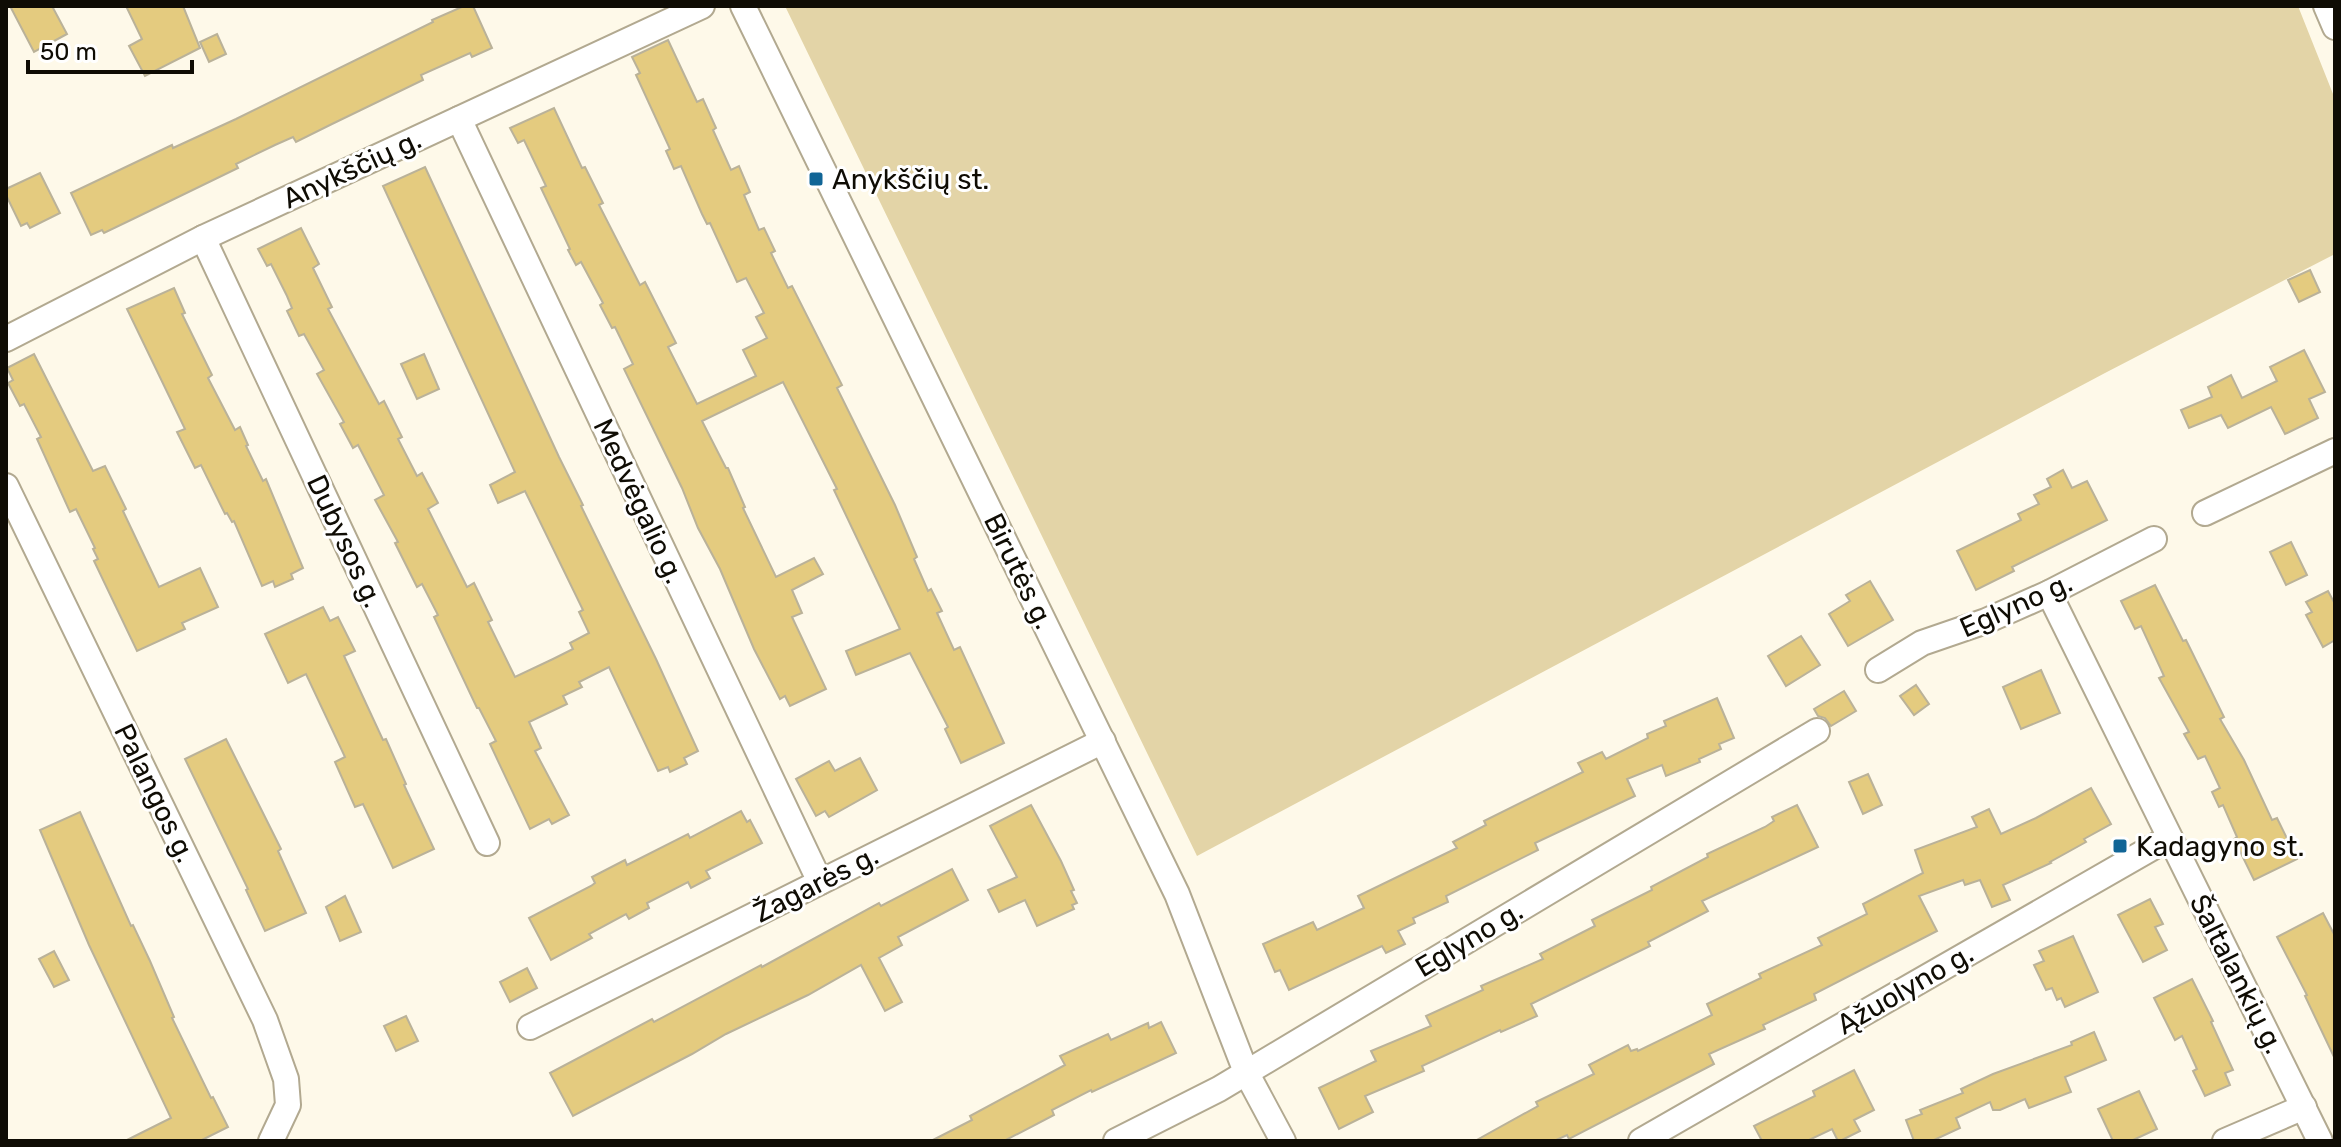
<svg xmlns="http://www.w3.org/2000/svg" width="2341" height="1147" viewBox="0 0 2341 1147" font-family="Rubik,sans-serif">
<style>
.green{fill:#e3d4a7}
.building{fill:#e4cb7f;stroke:#bab299;stroke-width:2}
.lines{fill:none;stroke-linecap:round;stroke-linejoin:round}
.minor-casing{stroke:#b2a990;stroke-width:28}
.minor{stroke:#fff;stroke-width:24}
.poi-dot{fill:#116596;stroke:#fff;stroke-width:3}
.labels{text-anchor:middle;dominant-baseline:central;stroke-width:6;stroke-linejoin:round;paint-order:stroke}
.street-label{font-size:28px;fill:#0f0c04;stroke:#fff}
.poi-label{font-size:28px;fill:#0f0c04;stroke:#fff;text-anchor:start}
</style>
<rect width="100%" height="100%" fill="#fef9e9"/>
<!-- green -->
<polygon class="green" points="785,6 2298,6 2335,99 2335,254 2105,373 1197,856"/>
<!-- building -->
<g class="building">
<polygon points="10,6 52,6 67,34 34,52"/>
<polygon points="126,6 183,6 200,48 145,76 129,46 142,39"/>
<polygon points="464,6 473,6 492,48 472,57 470,53 421,75 423,80 332,124 296,142 293,137 275,145 236,164 238,168 135,218 104,233 102,230 91,235 71,193 172,145 173,148 236,119 433,22 432,20"/>
<polygon points="217,34 226,54 209,62 200,42"/>
<polygon points="668,40 697,102 703,99 716,128 713,130 731,170 739,166 750,192 744,195 759,230 764,228 775,251 771,253 788,288 792,286 842,385 837,388 895,505 917,557 914,559 928,591 931,589 942,611 937,613 954,650 960,647 1004,743 961,763 945,729 948,727 910,653 856,675 846,651 900,629 834,490 837,489 783,382 702,421 726,468 728,468 745,507 743,508 776,577 814,558 823,574 792,590 802,613 792,617 826,689 790,706 785,696 780,699 754,649 720,569 698,528 682,488 624,369 633,364 615,327 612,328 600,305 603,303 581,262 576,265 568,250 570,249 541,188 546,186 524,140 518,143 510,128 554,108 582,168 585,167 603,203 599,205 640,285 645,282 676,343 668,347 697,404 756,376 743,350 767,338 756,317 764,313 746,278 737,282 710,223 707,224 702,214 681,166 674,169 666,151 670,149 636,75 640,73 632,57"/>
<polygon points="425,167 559,457 583,505 581,506 656,659 698,751 684,758 687,764 670,772 668,767 658,771 609,667 579,682 582,687 563,696 567,704 529,722 541,748 535,751 569,815 552,824 549,819 530,829 490,744 496,741 479,708 477,708 434,617 438,615 422,584 417,587 395,543 398,542 375,500 384,495 358,445 353,448 340,424 344,422 317,374 324,370 304,334 299,336 287,311 292,308 287,296 271,264 267,266 258,249 301,228 319,264 313,268 332,307 328,309 379,404 384,401 402,437 398,439 417,476 422,473 438,503 428,509 467,587 474,583 492,620 488,622 515,677 553,659 573,649 570,643 589,633 579,612 583,610 525,491 498,503 490,485 515,472 383,186"/>
<polygon points="40,173 60,213 30,228 27,223 21,226 6,195 6,189"/>
<polygon points="2310,270 2320,292 2299,302 2288,280"/>
<polygon points="174,288 185,313 182,314 212,375 208,378 235,430 240,427 248,445 246,446 263,481 266,479 303,568 291,574 293,579 275,587 273,581 262,586 234,521 232,522 227,513 225,514 201,465 195,468 177,432 185,429 127,309"/>
<polygon points="2304,350 2325,392 2309,399 2318,418 2285,434 2271,407 2228,428 2221,415 2189,428 2181,410 2212,397 2208,387 2231,375 2242,398 2277,381 2270,367"/>
<polygon points="34,354 93,471 105,466 126,509 123,511 159,587 200,568 218,607 182,623 185,629 137,651 94,561 98,559 93,549 95,548 76,509 70,512 37,439 41,437 24,404 20,406 8,383 13,380 7,368"/>
<polygon points="424,354 439,389 417,399 401,364"/>
<polygon points="2063,470 2072,488 2087,481 2107,520 2012,567 2014,571 1976,590 1957,551 2021,520 2018,514 2039,504 2034,495 2051,487 2047,479"/>
<polygon points="2291,542 2307,575 2286,585 2270,552"/>
<polygon points="1870,581 1893,620 1848,646 1829,614 1850,601 1846,595"/>
<polygon points="2155,585 2183,641 2186,640 2224,717 2220,719 2244,760 2272,820 2277,818 2297,859 2254,880 2234,839 2237,837 2223,805 2219,807 2212,792 2220,788 2205,756 2198,759 2184,734 2189,732 2159,678 2164,676 2141,626 2135,629 2121,601"/>
<polygon points="2328,591 2335,604 2335,640 2323,647 2306,615 2312,612 2306,602"/>
<polygon points="323,607 330,621 338,617 355,651 344,656 383,740 386,739 406,784 404,785 434,849 393,868 363,804 355,807 335,762 345,757 306,674 288,683 265,634"/>
<polygon points="1801,636 1820,665 1786,686 1768,656"/>
<polygon points="2041,670 2060,713 2021,729 2003,687"/>
<polygon points="1916,685 1929,704 1914,715 1900,696"/>
<polygon points="1844,691 1856,711 1831,726 1825,718 1818,716 1814,709"/>
<polygon points="1717,698 1734,738 1719,744 1721,749 1699,759 1700,762 1666,776 1662,765 1627,779 1635,796 1535,843 1538,850 1446,896 1448,902 1413,918 1415,923 1398,931 1405,944 1386,953 1382,946 1289,990 1280,970 1275,972 1263,944 1313,922 1317,930 1364,908 1358,896 1457,848 1453,842 1486,825 1484,821 1583,772 1578,763 1602,752 1606,759 1648,738 1647,734 1666,726 1664,721"/>
<polygon points="226,739 281,849 278,851 306,913 265,931 246,890 248,889 185,759"/>
<polygon points="860,758 877,790 829,817 825,811 816,816 796,779 829,761 835,771"/>
<polygon points="1868,774 1882,805 1863,814 1849,782"/>
<polygon points="2091,788 2111,824 2084,839 2086,842 2050,862 2051,863 2003,885 2010,900 1992,907 1980,880 1965,885 1963,880 1919,896 1937,931 1814,994 1816,1000 1763,1025 1765,1029 1709,1054 1714,1064 1569,1139 1567,1135 1554,1141 1475,1141 1538,1106 1536,1102 1594,1074 1589,1065 1628,1045 1631,1051 1637,1049 1638,1051 1712,1015 1707,1004 1761,978 1759,974 1822,945 1818,938 1867,914 1863,904 1923,873 1915,850 1977,827 1972,817 1989,809 2001,834 2036,818"/>
<polygon points="1031,805 1061,861 1074,890 1071,891 1077,903 1072,905 1074,909 1037,926 1025,900 999,912 988,890 1017,877 990,826"/>
<polygon points="1797,805 1818,847 1702,901 1708,911 1648,942 1650,946 1531,1004 1537,1016 1501,1032 1500,1030 1422,1066 1424,1071 1365,1096 1373,1112 1339,1129 1319,1088 1376,1061 1371,1051 1431,1026 1426,1016 1483,990 1481,986 1543,959 1540,954 1595,926 1592,920 1652,890 1651,887 1708,857 1707,854 1765,827 1774,821 1772,817"/>
<polygon points="741,811 747,822 750,820 762,843 706,871 710,878 691,888 688,882 647,903 649,908 629,919 626,914 589,934 592,938 551,960 529,918 591,886 595,883 592,877 625,860 627,865 688,834 690,838"/>
<polygon points="80,812 131,926 133,925 150,961 174,1017 172,1018 211,1098 213,1097 228,1127 200,1141 125,1141 171,1118 89,945 40,830"/>
<polygon points="952,869 968,900 898,937 902,945 879,958 902,1002 885,1011 861,965 808,995 726,1034 692,1054 573,1116 550,1073 652,1019 654,1022 761,965 762,967 879,903 881,906"/>
<polygon points="345,896 361,932 340,941 326,907"/>
<polygon points="2150,899 2163,924 2155,927 2167,950 2143,962 2118,915"/>
<polygon points="2323,913 2335,936 2335,1059 2305,996 2307,995 2277,937"/>
<polygon points="2073,936 2098,992 2065,1007 2061,998 2057,1000 2052,988 2046,990 2034,965 2044,961 2039,951"/>
<polygon points="54,951 69,980 54,987 39,959"/>
<polygon points="527,968 537,988 510,1002 500,982"/>
<polygon points="2192,979 2213,1021 2211,1022 2233,1070 2225,1073 2230,1085 2205,1096 2193,1071 2197,1069 2182,1036 2175,1040 2154,998"/>
<polygon points="406,1016 418,1041 396,1051 384,1026"/>
<polygon points="1161,1022 1176,1053 1092,1092 1091,1090 1052,1110 1054,1115 1004,1141 931,1141 972,1120 970,1116 1065,1065 1060,1056 1108,1034 1111,1040 1148,1023 1149,1028"/>
<polygon points="2094,1032 2106,1060 2065,1077 2071,1092 2029,1108 2025,1099 2000,1110 1993,1110 1990,1102 1956,1118 1960,1128 1932,1141 1914,1141 1906,1120 1922,1114 1920,1110 1963,1093 1961,1089 1993,1074 2072,1045 2071,1042"/>
<polygon points="1854,1070 1874,1110 1854,1120 1860,1131 1840,1141 1838,1141 1832,1129 1807,1141 1762,1141 1754,1126 1815,1096 1813,1091"/>
<polygon points="2139,1091 2157,1129 2131,1141 2113,1141 2098,1109"/>
</g>
<g class="lines">
<defs>
<g id="minor">
<polyline points="743,6 1177,894 1246,1072 1283,1141"/>
<polyline points="2326,6 2335,27"/>
<polyline points="459,119 820,882"/>
<polyline points="203,238 487,843"/>
<polyline points="6,339 203,238 702,6"/>
<polyline points="6,486 265,1020 286,1079 288,1105 271,1141"/>
<polyline points="2205,513 2335,451"/>
<polyline points="2049,593 2320,1141"/>
<polyline points="1878,670 1922,643 1986,621 2049,593 2154,539"/>
<polyline points="530,1027 1103,741"/>
<polyline points="1116,1141 1219,1089 1817,731"/>
<polyline points="1641,1141 2169,838"/>
<polyline points="2225,1141 2304,1107"/>
</g>
</defs>
<!-- minor casing -->
<use href="#minor" class="minor-casing"/>
<!-- minor -->
<use href="#minor" class="minor"/>
</g>
<!-- markers -->
<g class="poi-dot">
<rect x="808" y="171" width="16" height="16" rx="4"/>
<rect x="2112" y="838" width="16" height="16" rx="4"/>
</g>
<g class="labels">
<!-- street labels -->
<g class="street-label">
<text transform="translate(352 169) rotate(-25)">Anykščių g.</text>
<text transform="translate(639 501) rotate(65)">Medvėgalio g.</text>
<text transform="translate(345 541) rotate(65)">Dubysos g.</text>
<text transform="translate(1019 571) rotate(64)">Birutės g.</text>
<text transform="translate(2016 605) rotate(-24)">Eglyno g.</text>
<text transform="translate(155 793) rotate(64)">Palangos g.</text>
<text transform="translate(816 884) rotate(-27)">Žagarės g.</text>
<text transform="translate(1469 939) rotate(-31)">Eglyno g.</text>
<text transform="translate(2237 974) rotate(63)">Šaltalankių g.</text>
<text transform="translate(1905 989) rotate(-30)">Ąžuolyno g.</text>
</g>
<!-- poi labels -->
<g class="poi-label">
<text x="832" y="179">Anykščių st.</text>
<text x="2136" y="846">Kadagyno st.</text>
</g>
</g>
<!-- border -->
<rect width="2341" height="1147" fill="none" stroke="#0f0c04" stroke-width="16"/>
<!-- scale -->
<path d="M28 60v12h164v-12" fill="none" stroke="#0f0c04" stroke-width="4"/>
<text x="40" y="60" font-size="24" fill="#0f0c04" stroke="#ffffff" stroke-width="6" paint-order="stroke">50 m</text>
</svg>
